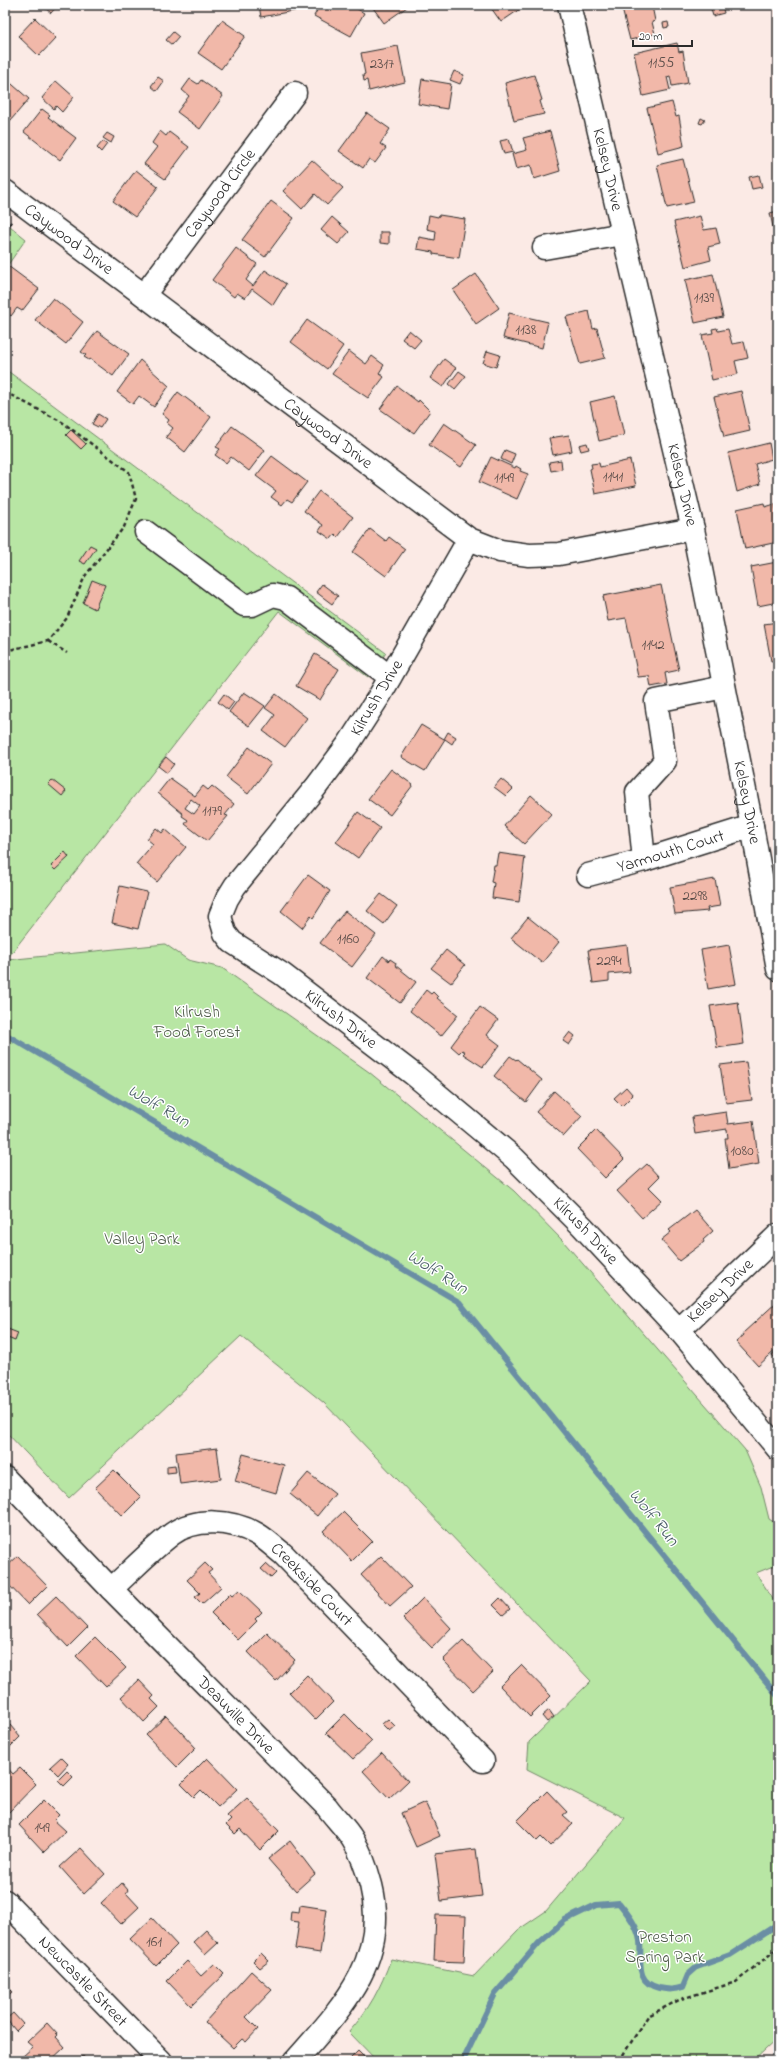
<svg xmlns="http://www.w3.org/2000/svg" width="783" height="2066" viewBox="0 0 783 2066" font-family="'Indie Flower',sans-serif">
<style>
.green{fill:#b8e6a4;stroke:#728868}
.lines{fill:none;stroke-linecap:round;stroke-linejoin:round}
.stream{stroke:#6a8ea4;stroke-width:6}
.building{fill:#f1b8a9;stroke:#2b2b2b;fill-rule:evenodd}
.minor-casing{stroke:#2b2b2b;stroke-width:25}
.path{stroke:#2b2b2b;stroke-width:2.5;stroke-dasharray:4 3;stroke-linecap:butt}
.minor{stroke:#fff;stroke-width:22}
.labels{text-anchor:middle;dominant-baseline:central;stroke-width:3;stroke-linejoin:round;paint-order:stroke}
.number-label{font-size:15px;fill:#5c4e4a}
.street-label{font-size:17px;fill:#2b2b2b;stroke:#fff}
.park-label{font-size:17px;fill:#4e5a49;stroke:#fff}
.water-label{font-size:18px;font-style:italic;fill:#4a5d67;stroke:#fff}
</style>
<rect width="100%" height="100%" fill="#fbeae5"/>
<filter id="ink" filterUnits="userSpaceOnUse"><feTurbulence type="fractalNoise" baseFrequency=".025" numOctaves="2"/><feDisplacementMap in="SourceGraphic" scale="8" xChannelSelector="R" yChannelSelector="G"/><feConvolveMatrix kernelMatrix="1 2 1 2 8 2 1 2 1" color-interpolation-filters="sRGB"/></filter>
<g filter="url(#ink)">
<!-- green -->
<g class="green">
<polygon points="5,222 26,239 5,269"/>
<path d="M 5,369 L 386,653 L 368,677 L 279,611 L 6,960 L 165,944 L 188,960 L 222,968 L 369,1072 L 514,1191 L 563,1241 L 745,1450 L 761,1487 L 769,1519 L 778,1525 L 778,1564 L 756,1573 L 778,1607 L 778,2038 L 753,2061 L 377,2061 L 349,2032 C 370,2008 380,1989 391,1959 L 474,1976 L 518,1930 L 546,1911 L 625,1818 L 527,1769 L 529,1742 L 591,1681 L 324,1403 L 241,1336 L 69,1498 L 5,1431 Z"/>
</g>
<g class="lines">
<!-- stream -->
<g class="stream">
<polyline points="5,1034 459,1302 778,1696"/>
<path d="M 463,2061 L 495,1994 L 539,1943 L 565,1920 L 596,1905 L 619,1903 C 628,1914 638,1927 640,1941 C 642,1961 634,1982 659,1988 C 669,1990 674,1990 683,1987 L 688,1975 L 697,1967 L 730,1955 L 778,1924"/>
</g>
</g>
<!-- building -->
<g class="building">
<polygon points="48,5 56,5 57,6 51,13 45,8"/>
<polygon points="259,5 304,5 304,9 261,17"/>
<polygon points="320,5 351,5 364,13 351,36 314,16"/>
<polygon points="371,5 406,5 407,7 384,23"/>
<polygon points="489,5 526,5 501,22"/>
<polygon points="621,5 658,5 652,6 655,21 652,22 655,34 630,40"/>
<polygon points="715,5 722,5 724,13 713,16 710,6"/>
<polygon points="35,18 56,38 39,56 18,36"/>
<polygon points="222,20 245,36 221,69 198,53"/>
<polygon points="668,22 669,27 664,28 663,23"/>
<polygon points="173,32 179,37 172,45 166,40"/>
<polygon points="677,43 679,52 683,51 688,83 672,86 670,76 667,77 670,90 643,96 634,53"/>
<polygon points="398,46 405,82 369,91 367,80 364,81 363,75 365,74 361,53"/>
<polygon points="454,71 464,75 460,84 450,80"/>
<polygon points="534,75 542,100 540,101 544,114 514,121 505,83"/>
<polygon points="158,77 164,81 157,91 151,86"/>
<polygon points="5,78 29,99 10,121 5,116"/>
<polygon points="190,79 198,84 201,80 223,96 200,129 177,112 189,96 182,90"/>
<polygon points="422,79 451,84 447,109 418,104"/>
<polygon points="56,81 74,97 62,112 56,106 54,109 42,98"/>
<polygon points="672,102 676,117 679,116 684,146 658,153 647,108"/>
<polygon points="42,109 50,115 48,117 76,138 60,160 24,132"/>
<polygon points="367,113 390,129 380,144 386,148 375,163 369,159 363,168 339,151"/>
<polygon points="701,118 705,120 702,124 699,123"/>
<polygon points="160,131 166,136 169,132 189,147 165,179 144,164 157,147 152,143"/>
<polygon points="550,131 560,171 534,179 531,165 516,169 512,154 527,150 523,138"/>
<polygon points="107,133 114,137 111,143 103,138"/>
<polygon points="509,139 513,152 504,154 500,141"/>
<polygon points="103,141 107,144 101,152 97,148"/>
<polygon points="683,159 694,202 667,208 657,165"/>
<polygon points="312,160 343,188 327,205 315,194 302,209 283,191"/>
<polygon points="136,170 158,187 135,217 113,201"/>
<polygon points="759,175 762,187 752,189 749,177"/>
<polygon points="271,201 294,218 265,257 242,240"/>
<polygon points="778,211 778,226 773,227 770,213"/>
<polygon points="429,215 438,217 439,215 465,219 459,258 433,254 433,252 417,249 419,237 435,240 436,231 427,229"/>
<polygon points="700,216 704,230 716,228 720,244 708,247 711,260 685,267 674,222"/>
<polygon points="332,217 349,232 338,244 321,230"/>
<polygon points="380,232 389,232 389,244 380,243"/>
<polygon points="236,248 257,264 246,280 253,286 265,270 286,284 273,305 252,289 245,298 237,293 234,297 212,280"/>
<polygon points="8,266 39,289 22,311 17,308 11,316 5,311 5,271"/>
<polygon points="476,274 499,308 476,324 453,290"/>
<polygon points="713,274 723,317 695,323 685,280"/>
<polygon points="53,298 83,322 66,344 35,320"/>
<polygon points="589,311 593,329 597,328 605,358 580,364 566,317"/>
<polygon points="509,313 548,322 542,348 503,338"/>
<polygon points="307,320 343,346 327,369 291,342"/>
<polygon points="717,328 718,331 728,329 732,344 744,342 748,358 735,361 738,374 712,380 702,335 713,333 712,329"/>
<polygon points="409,330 421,340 414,348 402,339"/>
<polygon points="97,331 129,354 113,376 90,359 89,360 84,357 86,355 81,352"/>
<polygon points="349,351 366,364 372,356 384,365 379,373 384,377 368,398 332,374"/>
<polygon points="487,351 500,355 496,367 483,363"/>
<polygon points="444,359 456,368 443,387 430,378"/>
<polygon points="140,360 169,386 154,407 139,396 133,404 117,392"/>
<polygon points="459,371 466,376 455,389 449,384"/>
<polygon points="397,386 418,402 419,400 430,411 414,433 380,409"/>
<polygon points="741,391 750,431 724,437 714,397"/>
<polygon points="178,392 211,417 185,452 166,437 173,428 167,423 169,420 162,414"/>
<polygon points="615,396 624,435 599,441 590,402"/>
<polygon points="98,414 106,419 100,428 92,424"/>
<polygon points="444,423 476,445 461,467 429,445"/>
<polygon points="232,426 265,450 249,471 231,457 226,463 215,455 220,449 216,447"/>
<polygon points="71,430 86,444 81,449 66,435"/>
<polygon points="569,435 572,451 553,455 549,438"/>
<polygon points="587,443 589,449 581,451 579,445"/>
<polygon points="769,443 772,459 755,464 760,484 737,492 728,453"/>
<polygon points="505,450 515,454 511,464 501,459"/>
<polygon points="272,456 307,482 292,502 287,499 282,505 271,497 276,491 256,476"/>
<polygon points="491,457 515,468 516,466 521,469 520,471 528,474 517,499 479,482"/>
<polygon points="561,460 562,469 551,471 549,462"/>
<polygon points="630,460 636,486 595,494 590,469 592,468 591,464 599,463 600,467"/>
<polygon points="319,491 353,517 338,537 335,534 331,539 319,531 323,525 304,511"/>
<polygon points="764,503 765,507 775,504 778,518 778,542 745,549 737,509"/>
<polygon points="370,529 386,541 389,537 405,549 386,576 353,552"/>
<polygon points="90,545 96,548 85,564 79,561"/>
<polygon points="777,562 778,602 758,606 751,567"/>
<polygon points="92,580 105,585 95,609 83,603"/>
<polygon points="322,584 338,596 332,604 316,592"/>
<polygon points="661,585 679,670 665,673 667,684 651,687 649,676 638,677 626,618 608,621 603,596"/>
<polygon points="778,622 778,660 771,661 764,624"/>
<polygon points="315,654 339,669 320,700 296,686"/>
<polygon points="244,692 265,706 249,726 229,712"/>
<polygon points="224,694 234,702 228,710 218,702"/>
<polygon points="276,694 307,718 285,747 263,731 275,715 265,708"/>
<polygon points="421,725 444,739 448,732 456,737 452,744 445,739 425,771 401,757"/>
<polygon points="249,747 271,764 248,794 226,777"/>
<polygon points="166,757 174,764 167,773 158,766"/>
<polygon points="391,769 413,785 390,815 368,799"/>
<path d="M 170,778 L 195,796 L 203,786 L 208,790 L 212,786 L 234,804 L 225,815 L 228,816 L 207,841 L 185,824 L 188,820 L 182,816 L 183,814 L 158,793 ZM 191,799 L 200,806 L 194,814 L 185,808 Z"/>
<polygon points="501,779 513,789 506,796 494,787"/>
<polygon points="52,780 66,791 62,796 48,784"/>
<polygon points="531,795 552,814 524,844 504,826"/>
<polygon points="358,812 380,828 358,858 336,842"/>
<polygon points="156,828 162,833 165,829 186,847 157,882 136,864 153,844 147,839"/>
<polygon points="65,852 69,857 55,870 51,866"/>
<polygon points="498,853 525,857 519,902 492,898 494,883 491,882 494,865 496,865"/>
<polygon points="308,875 330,891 313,918 311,916 302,928 281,911"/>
<polygon points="715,879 720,906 707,908 708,911 675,914 670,887"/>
<polygon points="120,886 147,892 138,929 112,923"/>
<polygon points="381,894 397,906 384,924 367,911"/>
<polygon points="345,911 376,935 352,967 320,943"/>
<polygon points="528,917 559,942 542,963 511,938"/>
<polygon points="627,945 630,972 609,974 609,981 593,983 588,950"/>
<polygon points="729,945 736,984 708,989 701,950"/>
<polygon points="446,950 465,965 451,983 431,968"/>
<polygon points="383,956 389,961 390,959 396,963 395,965 416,982 400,1003 367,978"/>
<polygon points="426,990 431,994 433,992 438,997 437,998 458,1015 441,1036 410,1011"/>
<polygon points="738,1002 744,1044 717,1048 710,1006"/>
<polygon points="480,1007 498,1020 487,1035 500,1045 483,1067 463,1054 465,1052 462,1050 459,1053 451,1046"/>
<polygon points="570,1032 575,1036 569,1045 563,1041"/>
<polygon points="510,1056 516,1060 517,1059 542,1080 526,1102 494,1076"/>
<polygon points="746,1062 752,1100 726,1103 720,1065"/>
<polygon points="626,1087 633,1095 622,1106 614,1098"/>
<polygon points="554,1091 582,1116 564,1136 536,1112"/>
<polygon points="726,1112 728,1124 753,1121 759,1164 729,1169 725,1138 728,1138 727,1129 695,1134 692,1117"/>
<polygon points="596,1130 624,1159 605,1178 577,1149"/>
<polygon points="647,1164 659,1177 649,1187 662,1200 642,1218 617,1191"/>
<polygon points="695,1210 713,1231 703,1240 704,1242 679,1261 661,1240 671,1232 669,1230"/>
<polygon points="778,1301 778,1348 758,1366 736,1342 744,1335 743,1333"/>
<polygon points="5,1328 18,1333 15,1341 5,1337"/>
<polygon points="778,1350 778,1362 772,1355"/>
<polygon points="217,1448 221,1479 180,1484 176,1453"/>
<polygon points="243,1454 284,1465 276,1493 235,1481"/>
<polygon points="175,1465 176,1472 167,1473 167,1466"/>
<polygon points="114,1470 141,1497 122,1516 95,1488"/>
<polygon points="308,1473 335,1494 317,1516 290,1494"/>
<polygon points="343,1512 372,1541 352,1561 323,1531"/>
<polygon points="18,1556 47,1586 28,1605 5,1581 5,1568"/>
<polygon points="381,1556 411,1587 390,1606 361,1575"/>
<polygon points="205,1563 212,1570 208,1573 221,1587 202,1604 195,1597 200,1593 187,1580"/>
<polygon points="266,1564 276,1573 271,1578 261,1569"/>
<polygon points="239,1590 262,1612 255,1619 257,1621 238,1640 211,1613 230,1594 232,1596"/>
<polygon points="56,1596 87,1628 68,1647 37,1614"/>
<polygon points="423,1598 451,1628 432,1648 403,1618"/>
<polygon points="500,1598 510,1609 503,1615 493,1605"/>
<polygon points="267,1633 295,1660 276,1681 248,1652"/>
<polygon points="95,1637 126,1668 106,1687 76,1656"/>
<polygon points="463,1641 493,1672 473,1691 443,1660"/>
<polygon points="521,1665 551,1696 530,1717 500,1686"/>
<polygon points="307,1675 333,1702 315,1720 289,1693"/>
<polygon points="139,1680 154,1696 151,1699 159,1707 144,1722 121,1697"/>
<polygon points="549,1710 554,1717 547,1722 542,1716"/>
<polygon points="345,1714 372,1741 353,1759 326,1733"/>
<polygon points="166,1716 196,1748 177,1767 146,1735"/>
<polygon points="388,1719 395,1726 389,1731 382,1724"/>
<polygon points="10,1725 20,1737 5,1752 5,1730"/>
<polygon points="382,1753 408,1781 389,1799 363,1771"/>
<polygon points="61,1757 68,1764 58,1775 50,1767"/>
<polygon points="207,1758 237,1789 218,1807 201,1790 194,1797 181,1784"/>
<polygon points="5,1765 13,1774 20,1768 36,1784 8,1813 5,1810"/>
<polygon points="67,1771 73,1777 64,1786 58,1780"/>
<polygon points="547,1791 567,1812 563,1815 573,1824 550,1846 541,1837 537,1841 517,1821"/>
<polygon points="247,1798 279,1831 260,1850 240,1829 235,1834 226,1825 231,1820 227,1816"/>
<polygon points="44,1800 59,1815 54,1820 66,1831 44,1852 19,1825"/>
<polygon points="425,1802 440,1836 416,1847 401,1813"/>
<polygon points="290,1841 315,1874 296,1891 268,1859"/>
<polygon points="81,1848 105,1874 84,1894 60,1867"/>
<polygon points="476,1849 482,1896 441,1901 435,1854"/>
<polygon points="122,1883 128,1890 126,1893 139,1907 121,1924 101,1903"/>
<polygon points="300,1905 326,1909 320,1953 295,1949 299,1922 290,1921 291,1911 299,1912"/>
<polygon points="436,1915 466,1916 464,1962 434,1961"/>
<polygon points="152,1918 177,1945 156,1966 130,1939"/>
<polygon points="206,1930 218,1943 205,1955 193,1942"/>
<polygon points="261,1953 269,1961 260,1968 253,1961"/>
<polygon points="187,1961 201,1976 214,1964 224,1974 191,2006 167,1981"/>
<polygon points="251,1971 272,1990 246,2017 258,2029 246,2042 242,2039 233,2048 205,2022"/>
<polygon points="5,1985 12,1992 5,1998"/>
<polygon points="13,2013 23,2024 16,2031 6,2019"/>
<polygon points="47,2023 58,2035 56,2037 65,2047 50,2061 26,2061 22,2057 33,2047 27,2042"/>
<polygon points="358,2051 368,2061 348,2061"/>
<polygon points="83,2056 88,2061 78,2061"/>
</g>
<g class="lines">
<defs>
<g id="minor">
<path id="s1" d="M 569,5 L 693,529 L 752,826 L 778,969"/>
<path id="s2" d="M 5,191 L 469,539 L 500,551 L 529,555 L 559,554 L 693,529"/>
<polyline points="544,248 623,234"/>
<path id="s3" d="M 144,295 L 295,93"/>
<polyline points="146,532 244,605 252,605 273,595 286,598 390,677"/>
<path id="s4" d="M 469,539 L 380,695 L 349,743 L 316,787 L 235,886 L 227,899 L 220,916 L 225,933 L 232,942 L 282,974 L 413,1074 L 514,1158 L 582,1226 L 679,1330 L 778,1449"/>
<polyline points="644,860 637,792 665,761 656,701 724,687"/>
<path id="s5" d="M 588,875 L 644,860 L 752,826"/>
<path id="s6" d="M 679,1330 L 778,1235"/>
<path id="s7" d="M 5,1478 L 111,1589 L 327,1807 C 335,1818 346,1828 353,1840 C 362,1854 367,1870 371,1885 C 390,1960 340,2010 295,2061"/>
<path id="s8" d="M 111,1589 C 131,1571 151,1550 172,1534 C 196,1517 232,1520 257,1534 C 266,1539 275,1548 283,1554 L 483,1761"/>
<path id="s9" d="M 5,1901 L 161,2061"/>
</g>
</defs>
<!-- minor casing -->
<use href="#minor" class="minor-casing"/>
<!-- path -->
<g class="path">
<polyline points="5,231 12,221"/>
<polyline points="5,392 62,422 129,472 136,499 124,527 85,576 67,618 48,641 5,651"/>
<polyline points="48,641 67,653"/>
<polyline points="619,2061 648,2016 681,1999 736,1982 778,1948"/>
</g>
<!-- minor -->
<use href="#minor" class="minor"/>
</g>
</g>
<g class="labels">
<!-- number labels -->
<g class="number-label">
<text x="661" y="63">1155</text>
<text x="382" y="64">2317</text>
<text x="704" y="298">1139</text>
<text x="526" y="330">1138</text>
<text x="613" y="477">1141</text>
<text x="504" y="478">1149</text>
<text x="653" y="645">1142</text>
<text x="212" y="811">1179</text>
<text x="695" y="896">2298</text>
<text x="348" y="939">1160</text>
<text x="609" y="961">2294</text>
<text x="742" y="1151">1080</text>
<text x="42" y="1828">149</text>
<text x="154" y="1942">161</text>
</g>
<!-- street labels -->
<g class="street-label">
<text stroke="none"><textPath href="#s1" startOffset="169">Kelsey Drive</textPath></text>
<text stroke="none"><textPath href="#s3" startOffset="127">Caywood Circle</textPath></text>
<text stroke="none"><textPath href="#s2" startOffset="80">Caywood Drive</textPath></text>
<text stroke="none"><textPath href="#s2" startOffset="404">Caywood Drive</textPath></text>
<text stroke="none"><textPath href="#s1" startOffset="493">Kelsey Drive</textPath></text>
<text transform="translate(377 698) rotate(-59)">Kilrush Drive</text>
<text stroke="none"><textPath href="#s1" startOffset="817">Kelsey Drive</textPath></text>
<text stroke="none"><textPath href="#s5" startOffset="86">Yarmouth Court</textPath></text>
<text stroke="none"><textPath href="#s4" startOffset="616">Kilrush Drive</textPath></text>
<text stroke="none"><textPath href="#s4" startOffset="940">Kilrush Drive</textPath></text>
<text stroke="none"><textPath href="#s6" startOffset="57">Kelsey Drive</textPath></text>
<text stroke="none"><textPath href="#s8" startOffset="246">Creekside Court</textPath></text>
<text stroke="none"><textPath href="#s7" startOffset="331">Deauville Drive</textPath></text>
<text stroke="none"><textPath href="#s9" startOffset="112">Newcastle Street</textPath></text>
</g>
<!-- park labels -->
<g class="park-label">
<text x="197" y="1012">Kilrush<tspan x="197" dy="20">Food Forest</tspan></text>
<text x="142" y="1239">Valley Park</text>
<text x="665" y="1937">Preston<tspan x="665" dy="20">Spring Park</tspan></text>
</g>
<!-- water labels -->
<g class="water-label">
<text transform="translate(158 1107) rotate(30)">Wolf Run</text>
<text transform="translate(437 1273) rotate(32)">Wolf Run</text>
<text transform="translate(653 1518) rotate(51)">Wolf Run</text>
</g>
</g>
<!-- margin -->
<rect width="783" height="2066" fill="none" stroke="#fff" stroke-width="20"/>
<rect x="10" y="10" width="763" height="2046" fill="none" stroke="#2b2b2b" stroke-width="1.5" filter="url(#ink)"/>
<!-- scale -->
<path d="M633 40v6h59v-6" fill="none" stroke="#2b2b2b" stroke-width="2"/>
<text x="639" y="40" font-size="12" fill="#2b2b2b" stroke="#ffffff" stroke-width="3" paint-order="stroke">20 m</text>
</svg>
